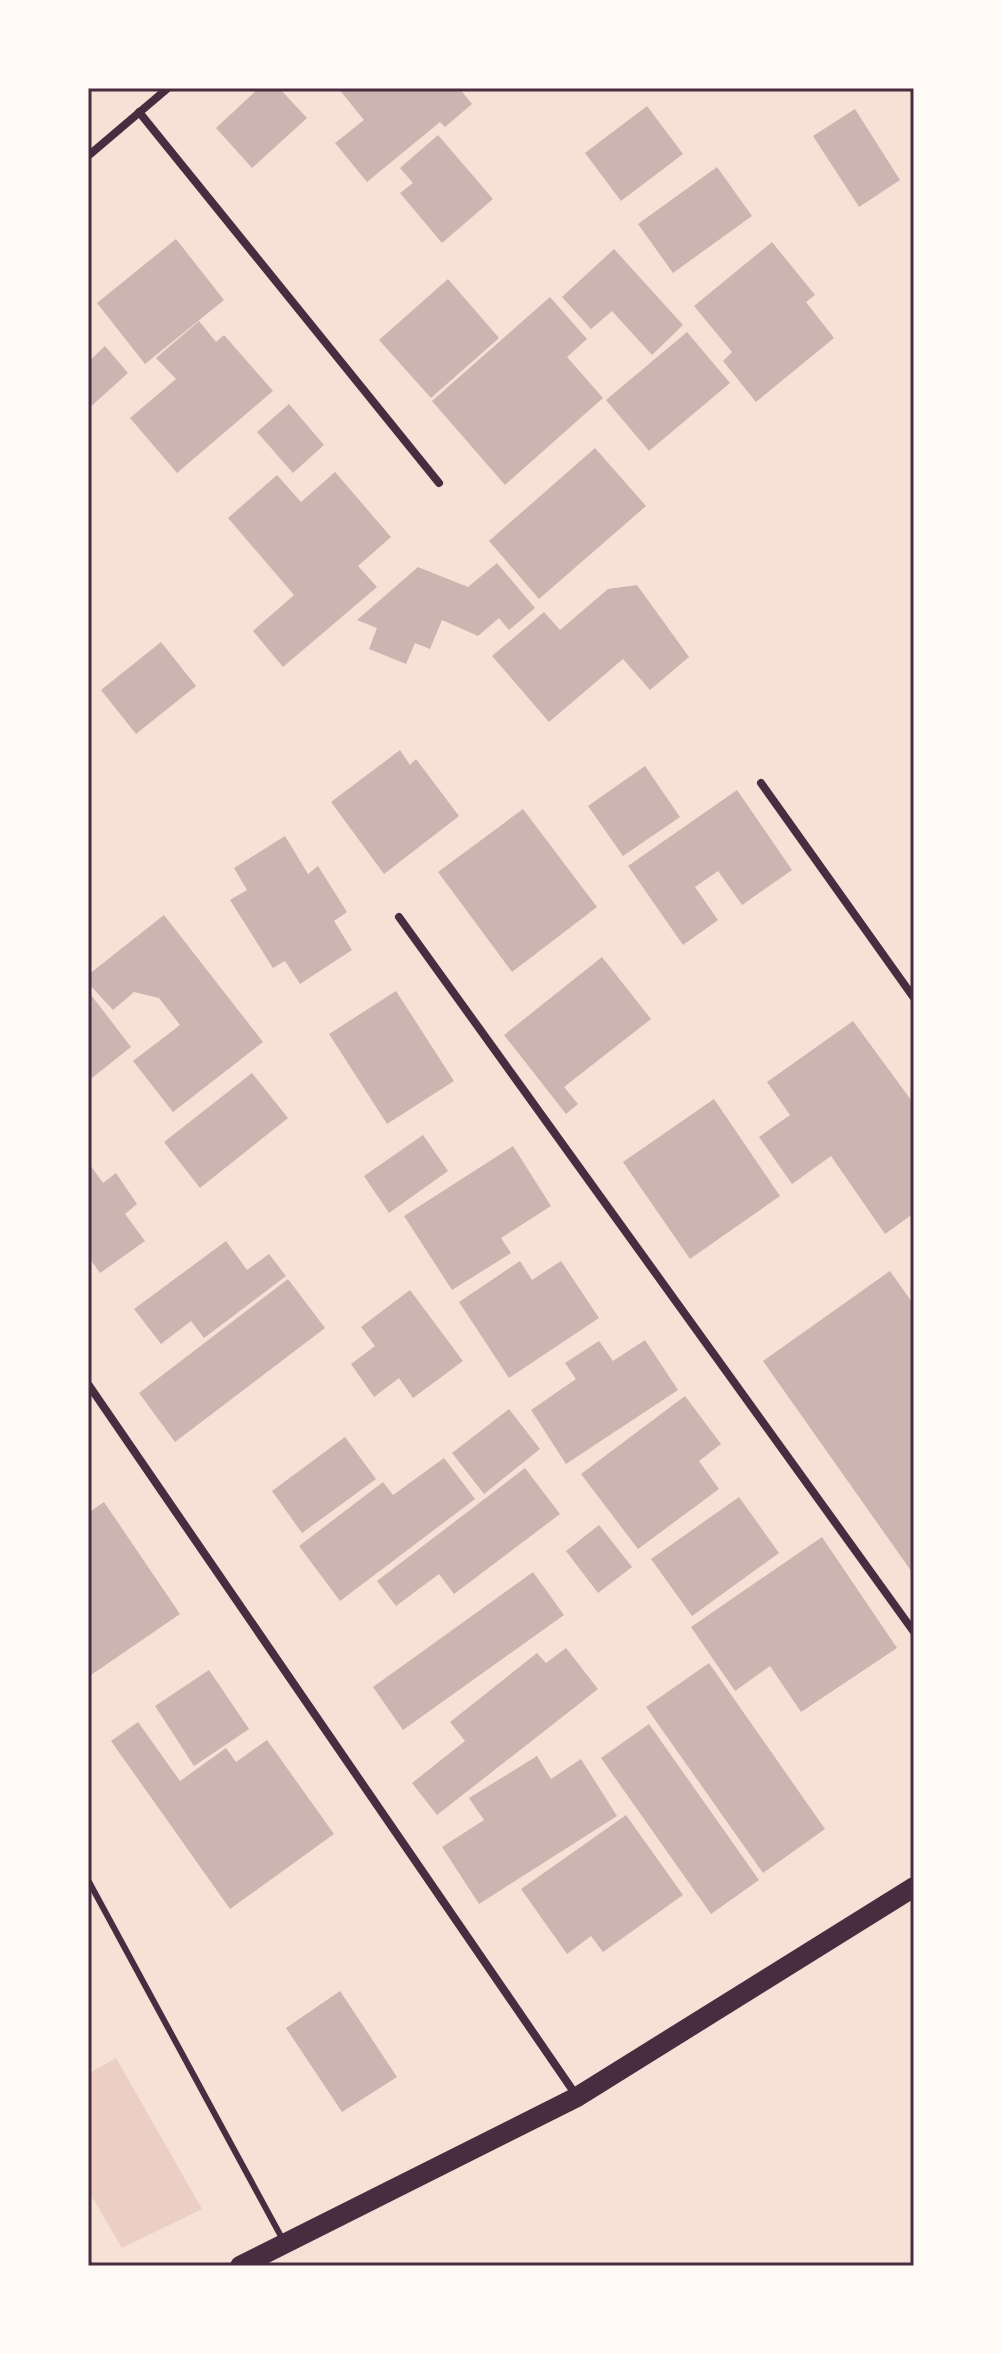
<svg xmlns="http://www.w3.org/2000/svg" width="1002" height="2354" viewBox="0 0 1002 2354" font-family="'Fira Sans Condensed',sans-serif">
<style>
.green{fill:#ebcfc5}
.building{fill:#ccb4b1}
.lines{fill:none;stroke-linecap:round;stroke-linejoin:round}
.path{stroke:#4a2c40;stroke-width:5}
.service{stroke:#4a2c40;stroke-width:6}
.minor{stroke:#4a2c40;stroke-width:8}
.primary{stroke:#4a2c40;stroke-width:20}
.neatline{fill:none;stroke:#4a2c40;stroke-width:3}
</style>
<rect width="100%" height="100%" fill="#f7e1d7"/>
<!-- green -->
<polygon class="green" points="116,2058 202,2209 122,2248 88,2190 88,2074"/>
<!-- building -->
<g class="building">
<polygon points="259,88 279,88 307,118 252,168 216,128"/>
<polygon points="338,88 459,88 472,104 445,127 440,122 367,182 335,143 364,120"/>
<polygon points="647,106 683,154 621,201 585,153"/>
<polygon points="855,109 900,180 859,207 813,136"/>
<polygon points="438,135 493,199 442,243 400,193 413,183 400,168"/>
<polygon points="717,167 752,216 673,273 638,224"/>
<polygon points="176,239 224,300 145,364 97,303"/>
<polygon points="772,242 815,295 806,302 834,338 756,402 723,361 732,352 694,306"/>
<polygon points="614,249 683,325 652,355 612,311 591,329 562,297"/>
<polygon points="448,279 499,338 431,398 379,340"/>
<polygon points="550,297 587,339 567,357 603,398 505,485 432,401"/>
<polygon points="199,321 216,342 224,335 273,391 177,473 130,418 176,379 156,358"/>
<polygon points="687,332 730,383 649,451 606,400"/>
<polygon points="105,346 128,373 88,409 88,362"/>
<polygon points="289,404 324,445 293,473 257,432"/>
<polygon points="595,448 646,506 539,599 489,541"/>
<polygon points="335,472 391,537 358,566 377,587 283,667 253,631 294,595 228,518 277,475 301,502"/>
<polygon points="497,563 535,608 509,630 499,618 478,636 442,620 430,649 415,643 406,664 369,649 377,628 357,620 418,567 468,587"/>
<polygon points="637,585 689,657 650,690 623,659 549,722 492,656 544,612 560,630 608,589"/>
<polygon points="161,642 196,686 136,734 101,690"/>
<polygon points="400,750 410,765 416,759 459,816 384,874 331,802"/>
<polygon points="645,766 680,817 623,856 588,806"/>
<polygon points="737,790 792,870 742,905 718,871 695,887 718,920 683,945 628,866"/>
<polygon points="523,809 597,907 512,972 438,872"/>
<polygon points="285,836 308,874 318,866 347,912 334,921 352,950 300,984 285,961 273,968 230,900 247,890 234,868"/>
<polygon points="164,915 263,1042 173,1112 133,1061 180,1025 159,998 134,992 113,1010 88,983 88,975"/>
<polygon points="602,957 651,1019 564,1087 578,1104 566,1114 504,1035"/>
<polygon points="88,991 131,1047 88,1081"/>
<polygon points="396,991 454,1081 387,1124 329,1034"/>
<polygon points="853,1021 914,1104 914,1213 885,1234 831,1156 792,1184 759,1137 790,1115 767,1082"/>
<polygon points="252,1073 288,1118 200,1188 164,1142"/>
<polygon points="714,1099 780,1196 690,1259 623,1162"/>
<polygon points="423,1135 448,1171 389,1213 364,1176"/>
<polygon points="513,1146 551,1206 501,1238 511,1253 452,1290 404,1216"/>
<polygon points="88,1162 103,1183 116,1173 137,1204 125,1214 145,1241 100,1273 88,1256"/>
<polygon points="226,1241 247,1270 269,1254 286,1276 204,1338 191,1321 161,1344 134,1309"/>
<polygon points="520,1261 532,1280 561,1261 599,1318 509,1378 459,1302"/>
<polygon points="890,1271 914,1305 914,1575 763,1361"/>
<polygon points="288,1279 325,1328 175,1442 139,1393"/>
<polygon points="410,1290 463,1361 413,1398 399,1378 374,1397 351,1364 375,1346 361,1327"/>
<polygon points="645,1340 678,1390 566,1464 531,1410 576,1379 565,1363 599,1341 613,1361"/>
<polygon points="685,1396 721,1444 699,1461 719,1489 638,1549 581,1474"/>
<polygon points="509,1409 540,1449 484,1494 452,1453"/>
<polygon points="345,1437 376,1479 302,1533 272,1491"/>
<polygon points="444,1458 475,1499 340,1601 299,1546 383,1482 393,1495"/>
<polygon points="525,1468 560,1514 454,1594 439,1574 396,1606 377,1581"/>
<polygon points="739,1497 779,1553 692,1616 651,1559"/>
<polygon points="104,1502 180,1614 88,1677 88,1513"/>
<polygon points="599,1525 632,1567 598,1593 566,1551"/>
<polygon points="822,1537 897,1648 801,1712 770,1666 735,1691 691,1627"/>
<polygon points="533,1572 564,1615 403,1730 373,1687"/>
<polygon points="566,1648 598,1689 437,1815 412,1783 465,1741 450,1722 537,1653 546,1663"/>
<polygon points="709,1663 825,1829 763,1873 646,1707"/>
<polygon points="209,1670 249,1729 194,1766 155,1706"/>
<polygon points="138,1722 180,1781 226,1748 236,1762 267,1740 334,1834 230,1909 111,1741"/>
<polygon points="649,1724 759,1880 711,1914 601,1758"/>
<polygon points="537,1756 551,1779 581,1759 617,1816 479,1904 442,1847 484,1820 469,1798"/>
<polygon points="626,1815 683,1895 603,1952 591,1936 567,1954 521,1889"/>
<polygon points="340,1991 397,2077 342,2112 286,2028"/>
</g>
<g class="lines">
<!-- path -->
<polyline class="path" points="88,2261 91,2266"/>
<!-- service -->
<polyline class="service" points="88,1880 283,2240"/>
<!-- minor -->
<g class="minor">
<polyline points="139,112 439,483"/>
<polyline points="88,156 168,88"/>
<polyline points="761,783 914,998"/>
<polyline points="399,917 914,1632"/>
<polyline points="88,1384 576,2095"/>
</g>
<!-- primary -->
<polyline class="primary" points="240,2266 577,2097 914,1887"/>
</g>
<!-- border -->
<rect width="1002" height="2354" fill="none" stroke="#fffaf5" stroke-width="180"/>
<rect x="90" y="90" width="822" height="2174" class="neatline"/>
</svg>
